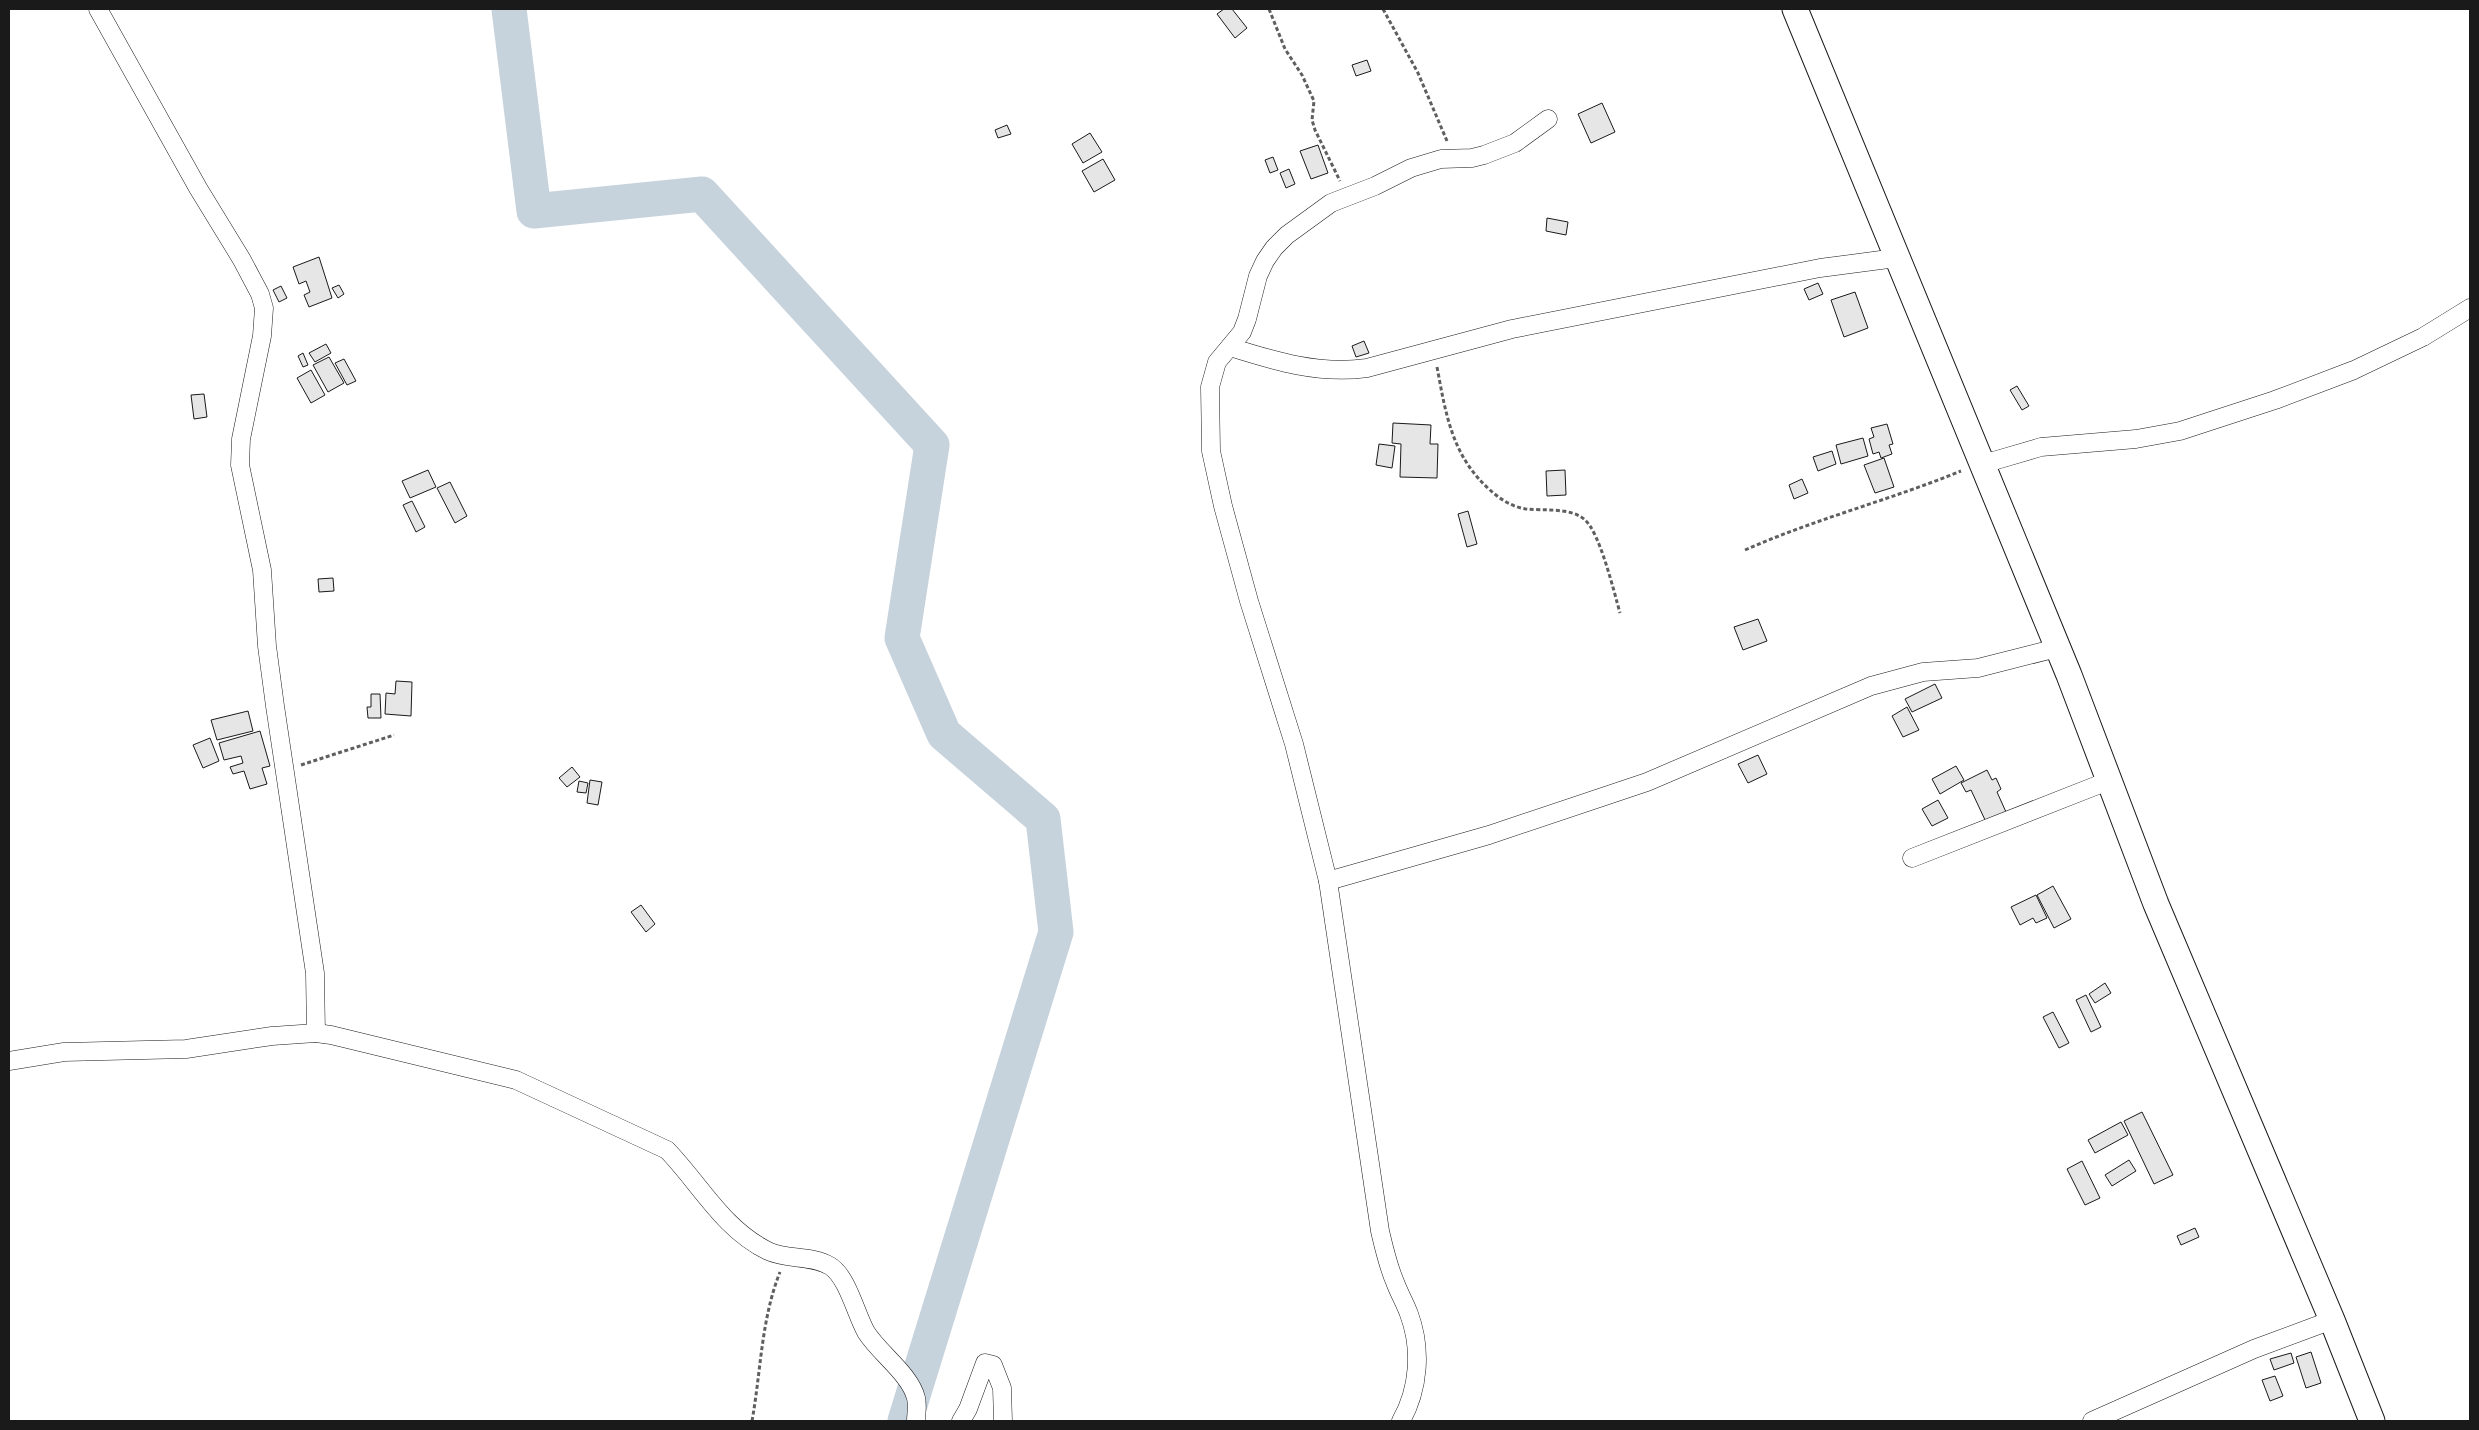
<svg xmlns="http://www.w3.org/2000/svg" width="2479" height="1430" viewBox="0 0 2479 1430" font-family="'PT Sans Narrow',sans-serif">
<style>
.lines{fill:none;stroke-linecap:round;stroke-linejoin:round}
.river{stroke:#c6d2dc;stroke-width:35}
.building{fill:#e6e6e6;stroke:#1a1a1a}
.street-casing{stroke:#1a1a1a;stroke-width:19}
.secondary-casing{stroke:#1a1a1a;stroke-width:27}
.path{stroke:#5f5f5f;stroke-width:3;stroke-dasharray:4 2.5;stroke-linecap:butt}
.street{stroke:#fff;stroke-width:18}
.secondary{stroke:#fff;stroke-width:25}
</style>
<rect width="100%" height="100%" fill="#fff"/>
<g class="lines">
<!-- river -->
<polyline class="river" points="509,9 534,211 702,194 932,445 902,638 944,734 1043,819 1056,932 905,1421"/>
</g>
<!-- building -->
<g class="building">
<polygon points="1224,9 1232,9 1247,28 1235,38 1217,14"/>
<polygon points="1367,60 1371,71 1356,76 1352,65"/>
<polygon points="1602,103 1615,132 1591,143 1578,114"/>
<polygon points="1007,125 1011,134 998,138 995,130"/>
<polygon points="1090,133 1102,152 1083,163 1072,144"/>
<polygon points="1318,145 1328,173 1311,179 1300,151"/>
<polygon points="1273,157 1278,170 1270,173 1265,160"/>
<polygon points="1103,159 1115,180 1094,192 1082,171"/>
<polygon points="1289,169 1295,184 1286,188 1280,173"/>
<polygon points="1547,218 1568,222 1566,235 1546,231"/>
<polygon points="319,257 332,298 309,307 304,295 310,292 306,281 299,284 293,267"/>
<polygon points="1818,283 1823,294 1809,300 1804,289"/>
<polygon points="339,285 344,294 338,298 332,288"/>
<polygon points="281,286 287,298 279,302 273,290"/>
<polygon points="1855,292 1868,328 1844,337 1831,300"/>
<polygon points="1364,341 1369,353 1356,357 1352,346"/>
<polygon points="326,344 331,353 315,362 309,353"/>
<polygon points="303,353 308,365 303,367 298,356"/>
<polygon points="329,357 344,383 328,392 313,365"/>
<polygon points="344,359 356,381 347,385 335,363"/>
<polygon points="311,370 325,395 311,403 297,378"/>
<polygon points="2017,386 2029,406 2022,410 2010,390"/>
<polygon points="204,394 207,417 194,419 191,395"/>
<polygon points="1393,423 1431,425 1430,444 1438,444 1437,478 1400,477 1401,444 1392,443"/>
<polygon points="1887,424 1893,444 1889,445 1892,454 1881,458 1879,452 1873,454 1869,439 1874,437 1871,428"/>
<polygon points="1863,438 1868,456 1841,464 1836,445"/>
<polygon points="1379,444 1395,446 1392,468 1376,465"/>
<polygon points="1832,451 1836,464 1818,471 1813,457"/>
<polygon points="1884,458 1894,487 1875,493 1864,465"/>
<polygon points="428,470 436,487 410,498 402,481"/>
<polygon points="1565,470 1566,495 1547,496 1546,471"/>
<polygon points="1802,479 1808,493 1794,499 1789,485"/>
<polygon points="450,482 467,516 455,523 437,488"/>
<polygon points="412,501 425,527 416,532 403,505"/>
<polygon points="1468,511 1477,544 1467,547 1458,514"/>
<polygon points="333,578 334,591 319,592 318,579"/>
<polygon points="1758,619 1767,641 1743,650 1734,627"/>
<polygon points="396,681 412,682 411,716 385,714 386,693 395,694"/>
<polygon points="1935,684 1942,698 1912,712 1905,699"/>
<polygon points="371,694 380,694 381,718 368,718 367,707 371,707"/>
<polygon points="1907,707 1919,730 1903,737 1892,716"/>
<polygon points="248,711 253,731 217,740 211,720"/>
<polygon points="260,731 270,766 262,768 267,784 250,789 244,771 233,774 230,767 243,763 241,756 224,760 219,743"/>
<polygon points="210,738 219,761 203,768 193,745"/>
<polygon points="1758,755 1767,774 1748,783 1738,764"/>
<polygon points="1956,766 1964,780 1940,794 1932,779"/>
<polygon points="572,767 580,777 567,787 559,778"/>
<polygon points="1987,770 1992,780 1996,778 2001,789 1997,792 2006,812 1986,822 1971,790 1966,792 1961,783"/>
<polygon points="590,780 602,782 598,805 587,803"/>
<polygon points="579,781 588,783 586,793 577,792"/>
<polygon points="1938,800 1948,818 1932,826 1922,809"/>
<polygon points="2053,886 2071,919 2054,928 2037,895"/>
<polygon points="2036,895 2047,918 2036,923 2033,918 2020,925 2011,907"/>
<polygon points="641,905 655,924 646,932 631,912"/>
<polygon points="2105,983 2111,993 2095,1003 2089,994"/>
<polygon points="2086,995 2101,1027 2091,1032 2076,1000"/>
<polygon points="2053,1012 2069,1043 2059,1048 2043,1017"/>
<polygon points="2142,1112 2173,1175 2154,1184 2124,1121"/>
<polygon points="2121,1122 2128,1135 2095,1153 2088,1140"/>
<polygon points="2129,1160 2136,1171 2112,1186 2105,1175"/>
<polygon points="2082,1161 2100,1198 2085,1205 2067,1169"/>
<polygon points="2195,1228 2199,1237 2181,1245 2177,1236"/>
<polygon points="2311,1352 2321,1383 2306,1388 2296,1357"/>
<polygon points="2291,1353 2294,1363 2274,1370 2270,1359"/>
<polygon points="2275,1376 2283,1396 2270,1401 2262,1380"/>
</g>
<g class="lines">
<defs>
<g id="street">
<polyline points="98,9 198,188 242,260 260,294 264,308 262,336 241,439 240,465 262,570 267,646 275,706 315,973 316,1033"/>
<path d="M 1230,347 C 1274,361 1320,375 1367,368 L 1512,329 L 1820,268 L 1896,258"/>
<polyline points="1983,464 2041,447 2136,439 2180,431 2275,400 2354,370 2423,337 2470,308"/>
<polyline points="1912,858 2108,781"/>
<polyline points="1328,881 1489,835 1647,782 1871,686 1923,672 1978,668 2057,648"/>
<path d="M 9,1061 L 64,1052 L 186,1049 L 272,1036 L 316,1033 L 331,1035 L 516,1080 L 667,1150 C 700,1184 723,1229 768,1251 C 787,1260 812,1255 830,1266 C 847,1276 856,1314 866,1332 C 879,1353 910,1374 916,1398 C 918,1406 916,1414 916,1421"/>
<polyline points="961,1421 968,1409 985,1363 993,1365 1002,1388 1003,1421"/>
<path d="M 1401,1421 C 1419,1389 1422,1349 1409,1314 C 1405,1303 1399,1293 1395,1282 C 1388,1266 1384,1248 1380,1231 L 1328,881 L 1294,744 L 1249,601 L 1223,506 L 1211,451 L 1210,387 L 1217,362 L 1242,332 L 1247,319 L 1258,276 L 1265,261 L 1274,248 L 1287,235 L 1331,203 L 1375,186 L 1411,168 L 1441,159 L 1472,158 L 1484,155 L 1515,143 L 1548,119"/>
<polyline points="2092,1421 2254,1349 2332,1320"/>
</g>
<polyline id="secondary" points="1795,9 2069,675 2156,904 2332,1320 2372,1421"/>
</defs>
<!-- street casing -->
<use href="#street" class="street-casing"/>
<!-- secondary casing -->
<use href="#secondary" class="secondary-casing"/>
<!-- path -->
<g class="path">
<polyline points="1269,9 1285,49 1302,75 1314,101 1312,120 1315,130 1340,181"/>
<polyline points="1383,9 1418,73 1447,141"/>
<path d="M 1437,367 C 1446,415 1452,456 1490,490 C 1500,499 1512,507 1526,509 C 1544,511 1571,507 1585,520 C 1600,533 1614,592 1620,613"/>
<path d="M 1745,550 C 1815,519 1890,500 1961,471"/>
<polyline points="301,765 394,735"/>
<path d="M 752,1421 C 761,1371 761,1320 780,1272"/>
</g>
<!-- street -->
<use href="#street" class="street"/>
<!-- secondary -->
<use href="#secondary" class="secondary"/>
</g>
<!-- border -->
<rect width="2479" height="1430" fill="none" stroke="#1a1a1a" stroke-width="20"/>
</svg>
